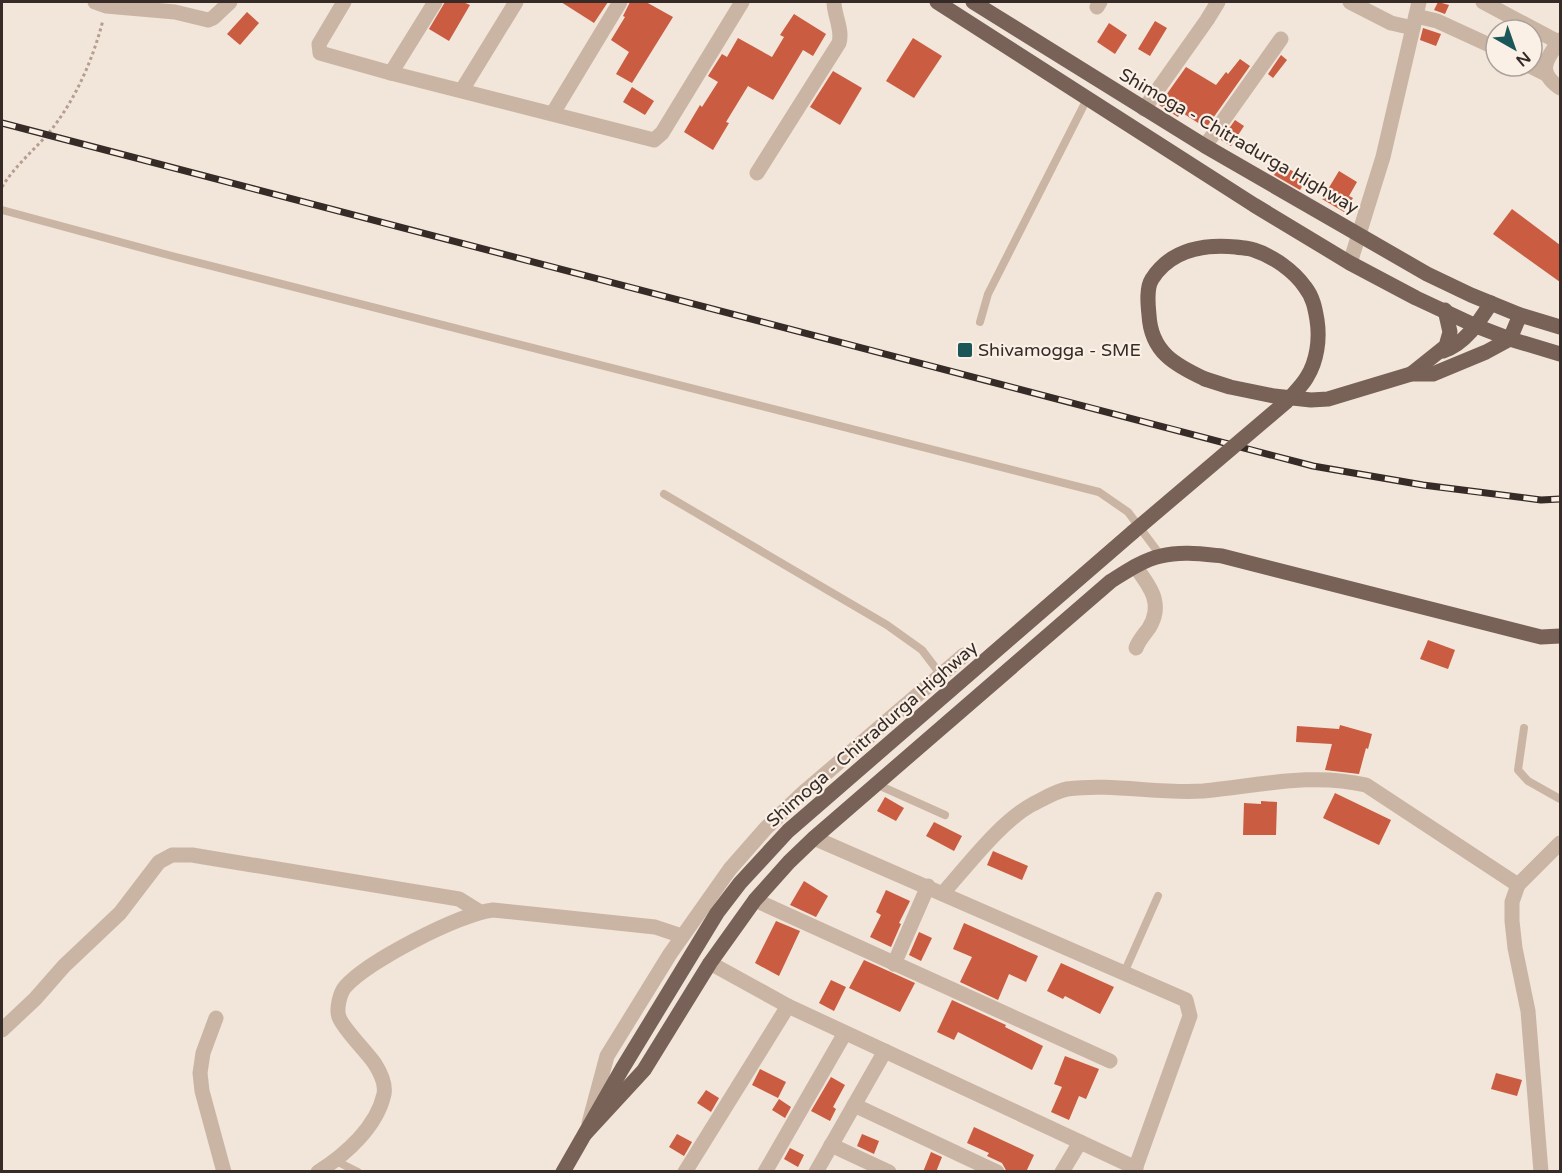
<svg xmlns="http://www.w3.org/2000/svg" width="1562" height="1173" viewBox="0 0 1562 1173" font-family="'Varela Round',sans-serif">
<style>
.building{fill:#c95c41}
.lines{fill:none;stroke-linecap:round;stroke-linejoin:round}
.path{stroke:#b69e8f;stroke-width:3;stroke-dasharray:3 3;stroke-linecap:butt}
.service{stroke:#cab5a5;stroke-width:8}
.minor{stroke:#cab5a5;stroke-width:15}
.tertiary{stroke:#cab5a5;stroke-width:15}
.primary{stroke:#786157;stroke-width:15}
.rail-casing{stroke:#362b27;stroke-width:7}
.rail{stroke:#faf0e6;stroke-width:4.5;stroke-dasharray:14;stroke-linecap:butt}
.primary-bridge{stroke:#786157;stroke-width:15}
.poi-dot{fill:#1b5658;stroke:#faf0e6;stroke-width:2}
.labels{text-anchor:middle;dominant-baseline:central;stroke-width:4.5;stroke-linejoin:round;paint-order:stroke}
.street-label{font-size:18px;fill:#362b27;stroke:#faf0e6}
.poi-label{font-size:18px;fill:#362b27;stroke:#faf0e6;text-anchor:start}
</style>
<rect width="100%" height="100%" fill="#f2e5d9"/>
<!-- building -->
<g class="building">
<polygon points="445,2 463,2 470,5 449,41 429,29"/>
<polygon points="561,2 608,2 594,23"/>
<polygon points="630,2 646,2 673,17 632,83 616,74 629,52 611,40 625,17 623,16"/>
<polygon points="1438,2 1449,5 1445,14 1434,10"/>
<polygon points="247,12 259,23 240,45 227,34"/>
<polygon points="794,14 826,34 813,56 803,50 773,100 748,86 726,122 729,123 713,150 684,132 700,105 702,107 718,82 708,76 722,54 727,57 738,38 772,57 784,37 780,35"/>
<polygon points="1155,21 1167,28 1150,56 1138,49"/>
<polygon points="1109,23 1127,35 1115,54 1097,42"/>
<polygon points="1423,28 1441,34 1436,46 1420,40"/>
<polygon points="913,38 942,56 914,98 886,81"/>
<polygon points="1281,55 1287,60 1273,78 1268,74"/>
<polygon points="1240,59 1250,66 1206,128 1181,112 1178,117 1159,105 1186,67 1216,85 1226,72 1228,74"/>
<polygon points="833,71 862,88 840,125 810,107"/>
<polygon points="632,87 654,101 645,115 623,102"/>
<polygon points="1235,120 1244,126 1231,146 1221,140"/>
<polygon points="1280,164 1307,179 1300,190 1274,175"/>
<polygon points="1339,171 1357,182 1349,196 1353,198 1344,212 1322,199"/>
<polygon points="1512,209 1560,245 1560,282 1493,234"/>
<polygon points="1428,640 1455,650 1448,669 1420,659"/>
<polygon points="1340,725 1372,734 1368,749 1366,748 1359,774 1325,770 1332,744 1296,742 1297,726 1339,729"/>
<polygon points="1335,793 1391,820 1379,845 1323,818"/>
<polygon points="885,797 904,808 896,821 877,811"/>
<polygon points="1261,801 1277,802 1276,835 1243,835 1244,803 1261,804"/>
<polygon points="934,822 962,836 954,851 926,836"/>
<polygon points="993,851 1028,866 1022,880 987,865"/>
<polygon points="804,881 828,896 816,917 790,905"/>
<polygon points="886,890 910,901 899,923 901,924 891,947 870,937 881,915 876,912"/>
<polygon points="776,921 800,931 779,976 755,963"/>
<polygon points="964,923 1038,956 1026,982 1009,974 998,1000 960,982 972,957 953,949"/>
<polygon points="919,932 932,938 921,961 909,955"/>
<polygon points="864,960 915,983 900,1012 849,988"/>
<polygon points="1061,963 1114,987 1100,1014 1065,996 1063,999 1047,991"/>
<polygon points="831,980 846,987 834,1011 819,1003"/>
<polygon points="952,1000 1006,1025 1005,1027 1043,1046 1032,1070 958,1032 954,1040 937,1032"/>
<polygon points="1065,1056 1099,1069 1086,1099 1079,1096 1069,1120 1051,1112 1062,1087 1054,1084"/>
<polygon points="760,1069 786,1082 778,1098 752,1085"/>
<polygon points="1496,1073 1522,1080 1517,1096 1491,1089"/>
<polygon points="831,1077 845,1085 833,1107 836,1109 830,1121 811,1111"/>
<polygon points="706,1090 719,1098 711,1112 697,1103"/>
<polygon points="779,1099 791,1107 785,1118 772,1110"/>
<polygon points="974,1127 1034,1155 1026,1172 1007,1172 1002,1163 987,1156 989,1153 967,1143"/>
<polygon points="677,1134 692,1142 684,1156 669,1147"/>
<polygon points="862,1134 879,1141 874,1154 857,1146"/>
<polygon points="790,1148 804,1155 798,1167 784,1159"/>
<polygon points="931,1152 942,1157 936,1172 923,1172"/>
</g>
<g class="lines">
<!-- path -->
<path class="path" d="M 2,187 C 14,167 32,152 47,135 C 74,103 93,60 103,20"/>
<!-- service -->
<g class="service">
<polyline points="2,210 172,256 1099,492 1128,512 1161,556"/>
<polyline points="980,322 988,294 1088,97"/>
<polyline points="664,494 887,625 922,650 941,675"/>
<polyline points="1524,728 1518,770 1528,781 1560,799"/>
<polyline points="876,784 945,815"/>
<polyline points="1124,973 1158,896"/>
<polyline points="336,1161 358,1172"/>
</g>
<!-- minor -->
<g class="minor">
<polyline points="95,2 106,6 175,12 208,20 213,18 230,2"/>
<polyline points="344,2 319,44 320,53 391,73 654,140 662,133 742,2"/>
<polyline points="1350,2 1391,23 1413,28"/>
<polyline points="1483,2 1560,43"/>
<polyline points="1097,7 1100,2"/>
<polyline points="1416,16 1437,21 1496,48"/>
<path d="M 1560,40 C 1546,60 1536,71 1560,88"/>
<polyline points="1530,66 1546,74"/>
<polyline points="391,73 435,2"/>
<polyline points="462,90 516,2"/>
<polyline points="1144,109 1207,20 1218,2"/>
<polyline points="553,113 620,2"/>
<polyline points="1205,146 1281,39"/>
<path d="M 757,173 L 839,43 C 843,30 834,15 834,2"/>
<polyline points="1350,263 1383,157 1419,2"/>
<path d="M 1135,566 C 1150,586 1164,604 1149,628 C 1144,635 1139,640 1136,648"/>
<polyline points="814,838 1186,1000 1190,1016 1134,1172"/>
<path d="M 943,893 C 968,865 1001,821 1033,804 C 1043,799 1056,791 1067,789 C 1112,783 1158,794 1203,791 C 1258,786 1311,772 1366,785 L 1518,885"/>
<polyline points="755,900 1110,1061"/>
<polyline points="710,963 788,1006 1136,1168"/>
<polyline points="894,964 928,886"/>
<polyline points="216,1018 203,1053 200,1073 202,1091 224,1172"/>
<polyline points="2,1030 35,999 64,966 120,913 159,862 172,855 192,855 459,899 480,912"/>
<polyline points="854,1105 997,1172"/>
<polyline points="831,1145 889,1172"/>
<path d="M 318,1172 C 345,1155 377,1127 384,1094 C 386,1084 380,1072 375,1064 C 367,1052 343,1029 339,1017 C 336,1009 340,993 345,987 C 368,961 459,914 493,910 L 655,927 L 682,936"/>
<polyline points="685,1172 788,1006"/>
<polyline points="765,1172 845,1033"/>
<polyline points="816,1172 885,1051"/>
<polyline points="1062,1172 1080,1142"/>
<polyline points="1541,1172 1528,1011 1515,948 1512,921 1512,902 1518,885 1560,843"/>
</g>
<!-- tertiary -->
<polyline class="tertiary" points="589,1123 607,1056 670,954 730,869 766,828 803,793 964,655"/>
<!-- primary -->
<g class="primary">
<polyline points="937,2 1254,205 1350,263 1416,298 1476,326 1510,339 1560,354"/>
<polyline points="973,2 1205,146 1427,274 1471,295 1520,315 1560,327"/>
<path d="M 1443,351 C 1465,344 1479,322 1491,303"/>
<polyline points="1411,374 1446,346 1450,332 1445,310"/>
<polyline points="1205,379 1230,387 1274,396 1311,400 1328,399 1411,374 1433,374 1486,352 1510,339 1520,315"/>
<path d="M 585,1134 L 644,1070 L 710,963 L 755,900 L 789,862 L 814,838 L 1111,581 C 1127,571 1143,560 1161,556 C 1181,551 1202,554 1222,556 L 1541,637 L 1560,636"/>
<polyline points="563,1172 622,1069 717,913 740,883 788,831 1133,532"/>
</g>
<defs>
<polyline id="rail" points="2,123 1313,466 1423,485 1541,500 1560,499"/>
</defs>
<!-- rail casing -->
<use href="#rail" class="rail-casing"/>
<!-- rail -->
<use href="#rail" class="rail"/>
<!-- primary-bridge -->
<path class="primary-bridge" d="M 1133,532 L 1286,402 C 1293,394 1302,386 1307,377 C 1317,361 1320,339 1317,320 C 1315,308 1313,297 1305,287 C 1294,271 1273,256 1254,250 C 1249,248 1242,248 1236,247 C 1204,244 1171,249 1152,279 C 1146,288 1148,305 1149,315 C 1151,352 1175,365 1205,379"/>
</g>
<!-- markers -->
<rect class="poi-dot" x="957" y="342" width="16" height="16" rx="3"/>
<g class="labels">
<!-- street labels -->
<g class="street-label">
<text transform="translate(1239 141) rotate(30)">Shimoga - Chitradurga Highway</text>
<text transform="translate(872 734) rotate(-41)">Shimoga - Chitradurga Highway</text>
</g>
<!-- poi labels -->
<g class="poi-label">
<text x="978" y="350">Shivamogga - SME</text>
</g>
</g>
<!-- border -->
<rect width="1562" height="1173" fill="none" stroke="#362b27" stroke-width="6"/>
<!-- north arrow -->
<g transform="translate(1514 48) rotate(140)"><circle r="28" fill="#faf0e6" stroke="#aca19a" stroke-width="1.5"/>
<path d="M0-4.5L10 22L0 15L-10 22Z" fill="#1b5658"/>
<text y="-9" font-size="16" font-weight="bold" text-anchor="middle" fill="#362b27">N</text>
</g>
</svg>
